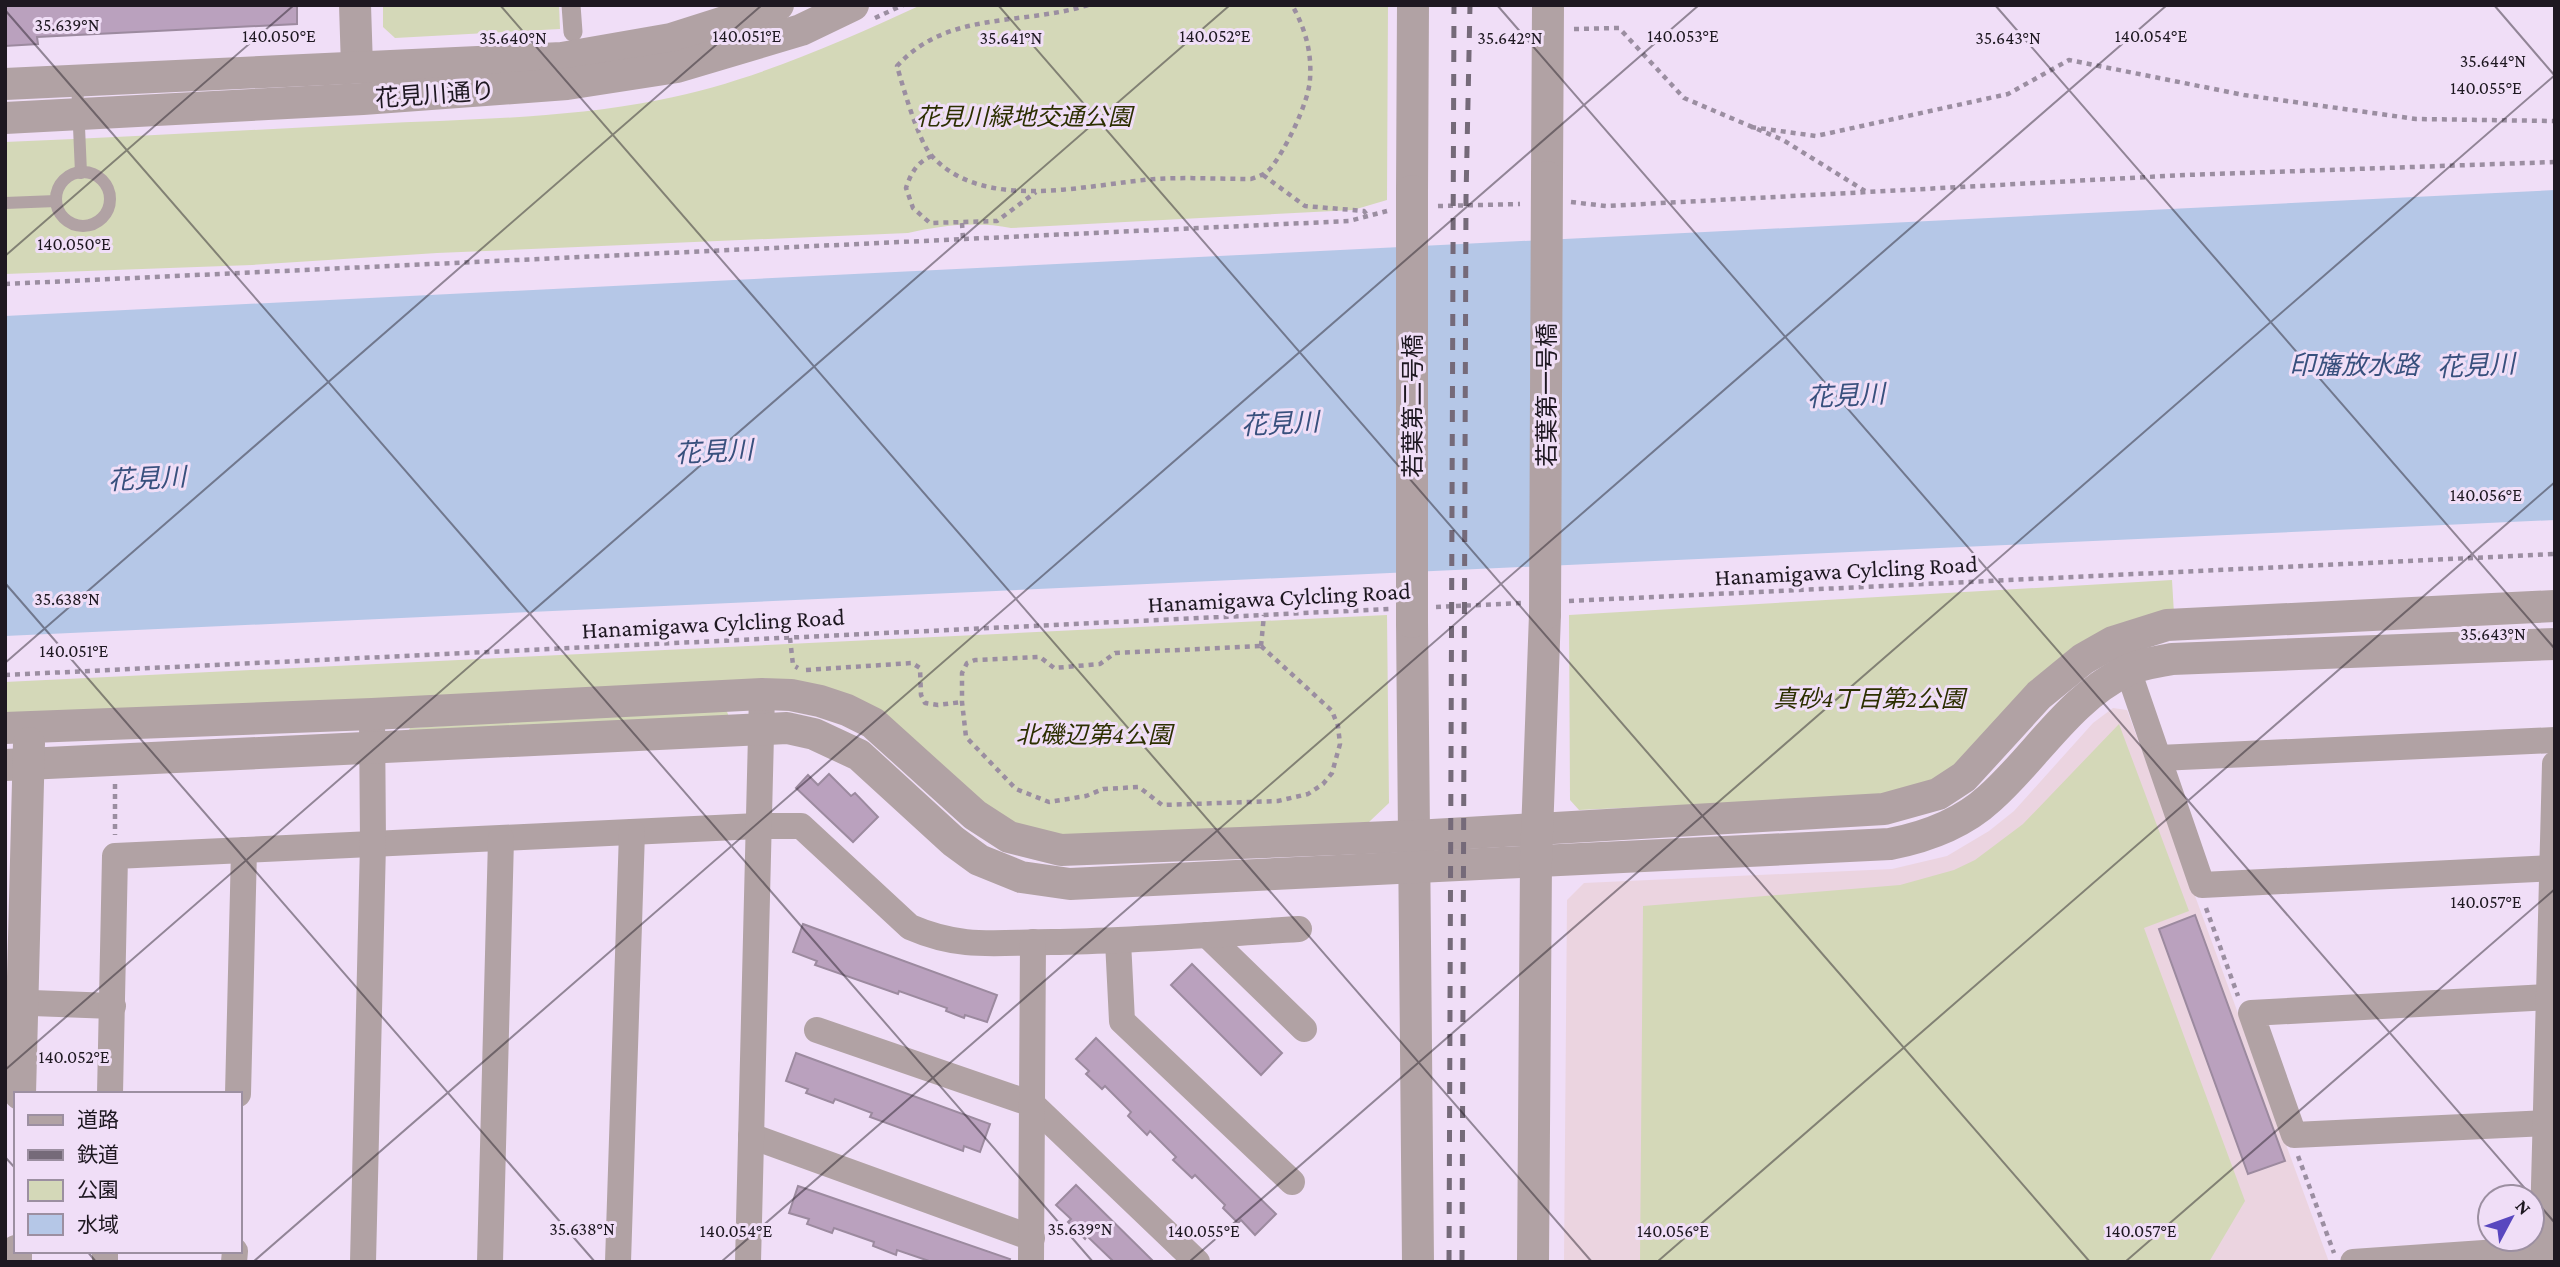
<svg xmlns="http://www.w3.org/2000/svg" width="2560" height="1267" viewBox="0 0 2560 1267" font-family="'Crimson Pro','Noto Sans JP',serif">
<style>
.education{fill:#ebd4e0}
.green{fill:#d4d8b8}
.water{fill:#b5c7e7}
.building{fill:#baa1be;stroke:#9c8a9f;stroke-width:2}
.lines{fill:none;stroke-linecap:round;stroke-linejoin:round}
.path{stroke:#9b8ea1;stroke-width:4.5;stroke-dasharray:5 5;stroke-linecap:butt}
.service{stroke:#b1a2a4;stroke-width:12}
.pedestrian{stroke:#b1a2a4;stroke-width:19}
.minor{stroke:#b1a2a4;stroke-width:26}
.tertiary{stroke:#b1a2a4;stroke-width:32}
.rail{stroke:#756a79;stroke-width:5;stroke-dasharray:12 12;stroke-linecap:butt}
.tertiary-bridge{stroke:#b1a2a4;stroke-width:32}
.ticks{fill:none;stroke:#1e1821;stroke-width:2;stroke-opacity:0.45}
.labels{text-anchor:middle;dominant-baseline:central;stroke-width:6;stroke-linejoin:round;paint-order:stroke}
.street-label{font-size:24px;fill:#1e1821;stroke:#f0def7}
.park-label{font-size:24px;font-style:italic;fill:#2c2f01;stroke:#f0def7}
.water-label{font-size:26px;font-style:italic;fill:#38507d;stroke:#f0def7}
.ticks-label{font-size:18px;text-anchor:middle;fill:#1e1821;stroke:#f0def7;stroke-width:6;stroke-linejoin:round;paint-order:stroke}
</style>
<rect width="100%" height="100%" fill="#f0def7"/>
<!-- education -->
<polygon class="education" points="2113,708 2127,710 2329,1262 1564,1262 1567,900 1584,883 1892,869 1947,856 1989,831 2014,811 2093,723"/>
<!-- green -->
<g class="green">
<polygon points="383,5 559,5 560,29 395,38 383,27"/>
<path d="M 921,5 L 1388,5 L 1387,200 L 1353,210 L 1011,228 C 978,221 941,225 908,233 L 437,253 L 252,265 L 5,274 L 5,142 C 127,137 248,130 369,124 C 466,119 563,119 659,100 C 751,82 836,44 921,5 Z"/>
<polygon points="2172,580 2174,614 2118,628 1971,758 1906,795 1579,810 1570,800 1569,615"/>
<polygon points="1387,615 1389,803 1369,822 1058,840 1018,828 827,688 763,678 759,687 5,721 5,682"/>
<polygon points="726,709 729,717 411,733 409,730 410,728"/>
<polygon points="2119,724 2189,911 2144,928 2245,1201 2209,1262 1640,1262 1643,906 1900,885 1954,870 1975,860 2023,824"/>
</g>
<!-- water -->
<polygon class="water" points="2555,190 2555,520 5,636 5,316"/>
<!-- building -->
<g class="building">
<polygon points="5,5 297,5 297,24 37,37 38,44 5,46"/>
<polygon points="829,774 851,796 855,793 878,817 853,842 796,788 808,775 818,785"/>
<polygon points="2195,915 2285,1161 2248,1174 2159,929"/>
<polygon points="803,924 997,995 987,1022 965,1015 964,1018 946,1011 947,1008 899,991 898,994 815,965 817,961 793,952"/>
<polygon points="1192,964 1282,1053 1261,1075 1171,985"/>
<polygon points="1096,1038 1276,1214 1255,1235 1241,1220 1238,1223 1223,1208 1225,1205 1195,1175 1192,1178 1173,1160 1176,1157 1150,1131 1147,1135 1128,1116 1131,1112 1105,1086 1102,1089 1086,1074 1089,1071 1076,1059"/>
<polygon points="796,1053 990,1124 980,1152 964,1146 963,1151 870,1117 872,1113 835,1099 833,1103 806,1093 808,1089 786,1081"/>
<polygon points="1076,1185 1154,1262 1114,1262 1087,1236 1085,1239 1068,1222 1071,1219 1056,1205"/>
<polygon points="798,1186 1010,1259 1009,1262 932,1262 897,1250 896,1255 873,1246 874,1242 834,1228 832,1233 807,1224 809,1219 789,1213"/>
</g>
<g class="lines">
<!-- path -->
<g class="path">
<path d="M 1088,5 C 1022,26 948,10 897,66 C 903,87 918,140 931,155 C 983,214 1088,184 1155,179 C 1187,177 1219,179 1251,179 C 1259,176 1264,175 1270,169 C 1285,151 1309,102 1310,79 C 1312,52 1305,28 1292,5"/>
<polyline points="875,18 903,5"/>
<polyline points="1574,29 1619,28 1684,98 1783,140 1865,191"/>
<polyline points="1751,127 1816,136 2008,94 2069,60 2244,95 2416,119 2555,121"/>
<path d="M 932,156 C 917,162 911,173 906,188 L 913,208 L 930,223 L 997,221 L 1036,192"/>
<polyline points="1263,175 1305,206 1364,211 1367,215"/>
<polyline points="1571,202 1606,206 2185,175 2555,162"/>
<polyline points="1438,206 1520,204"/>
<polyline points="962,223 963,239"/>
<polyline points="5,284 1349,221 1387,211"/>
<polyline points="1569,601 2555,554"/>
<polyline points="1436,607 1522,603"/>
<polyline points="790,638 793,665 798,668"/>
<polygon points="1261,646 1332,711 1338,726 1340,744 1332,773 1323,784 1308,794 1278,801 1162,805 1139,787 1103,789 1086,796 1049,802 1016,789 966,737 962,702 962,673 967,663 975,660 1040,657 1054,668 1100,664 1115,653"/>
<polyline points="1261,646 1264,615"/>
<polyline points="806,670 912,663 920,668 921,695 925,703 938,705 962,702"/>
<polyline points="5,675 1389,609"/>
<polyline points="115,784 115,835"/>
<polyline points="2206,908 2238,996"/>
<polyline points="2298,1156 2334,1253"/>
</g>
<!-- service -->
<g class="service">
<polyline points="77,81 81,173"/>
<circle cx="83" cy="199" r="27"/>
<polyline points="5,203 56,201"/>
</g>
<!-- pedestrian -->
<polyline class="pedestrian" points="571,5 573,32"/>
<!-- minor -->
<g class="minor">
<polyline points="2119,653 2128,670 2202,885 2555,868"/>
<polyline points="2159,758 2555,740"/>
<polyline points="1207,935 1304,1029"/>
<polyline points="1118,941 1122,1021 1292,1182"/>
<polyline points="5,1002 113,1006"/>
<polyline points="817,1030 1032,1104 1197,1262"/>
<path d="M 110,1094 L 115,856 L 758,826 L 801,826 L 910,927 C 963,950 998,942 1052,942 C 1135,941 1217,934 1299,929"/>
<polyline points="238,1094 244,850"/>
<polyline points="2545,1123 2294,1135 2251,1013 2549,997"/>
<polyline points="751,1136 1032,1238"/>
<polyline points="105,1262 105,1251"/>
<polyline points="234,1262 235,1251"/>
<polyline points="363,1262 373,844 372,714"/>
<polyline points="490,1262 501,839"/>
<polyline points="618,1262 632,832"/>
<polyline points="748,1262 762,694"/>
<polyline points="1031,1262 1033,942"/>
<polyline points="2353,1262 2542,1249"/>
<polyline points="2542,1262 2555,764"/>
</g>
<!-- tertiary -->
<g class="tertiary">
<polyline points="355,5 357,67"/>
<polyline points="5,84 562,58 671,39 778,5"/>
<polyline points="5,118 363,99 567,84 677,67 801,30 853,5"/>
<polyline points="1547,177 1548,5"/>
<polyline points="1412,191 1413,5"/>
<polyline points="1412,622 1418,1262"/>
<polyline points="5,728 372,714 762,694 791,695 820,701 847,710 873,723 975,815 1009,837 1061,850 1415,836 1884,809 1938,794 1964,777 2039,695 2083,659 2113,642 2167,625 2555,606"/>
<path d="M 5,765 L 787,728 L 814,734 L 859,755 L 953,841 L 979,860 L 1021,877 L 1070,884 L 1890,844 C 1926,837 1962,824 1990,798 C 2036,757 2069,699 2126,671 C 2139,664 2157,662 2172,659 L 2555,644"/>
<polyline points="20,1094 29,743"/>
<polyline points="16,1262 16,1251"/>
<polyline points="1533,1262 1536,861 1545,614"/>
</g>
<!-- rail -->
<g class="rail">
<polyline points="1449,1262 1454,5"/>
<polyline points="1462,1262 1466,198 1470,5"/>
</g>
<!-- tertiary-bridge -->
<g class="tertiary-bridge">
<polyline points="1412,191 1412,622"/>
<polyline points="1545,614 1547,177"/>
</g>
</g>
<!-- ticks -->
<path class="ticks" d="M 500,5 L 1592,1262M 998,5 L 2090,1262M 1497,5 L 2555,1223M 1995,5 L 2555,649M 2494,5 L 2555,76M 5,10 L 1093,1262M 5,256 L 294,5M 5,583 L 595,1262M 5,663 L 762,5M 5,1070 L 1230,5M 5,1157 L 16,1169M 87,1251 L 96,1262M 253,1262 L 1699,5M 721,1262 L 2167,5M 1189,1262 L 2555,75M 1657,1262 L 2555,482M 2125,1262 L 2555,889"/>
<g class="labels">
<!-- street labels -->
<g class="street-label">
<text transform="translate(435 94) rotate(-4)">花見川通り</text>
<text transform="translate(1546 395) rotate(-90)">若葉第一号橋</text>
<text transform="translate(1412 406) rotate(-90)">若葉第二号橋</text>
<text transform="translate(1846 570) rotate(-3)">Hanamigawa Cylcling Road</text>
<text transform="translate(1279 597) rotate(-3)">Hanamigawa Cylcling Road</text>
<text transform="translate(713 623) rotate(-3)">Hanamigawa Cylcling Road</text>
</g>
<!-- park labels -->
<g class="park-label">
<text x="1024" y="116">花見川緑地交通公園</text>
<text x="1869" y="698">真砂4丁目第2公園</text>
<text x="1094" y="734">北磯辺第4公園</text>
</g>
<!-- water labels -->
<g class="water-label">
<text x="2354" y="365">印旛放水路</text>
<text transform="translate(2476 366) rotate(-3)">花見川</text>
<text transform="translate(1846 396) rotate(-3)">花見川</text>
<text transform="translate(1280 424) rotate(-3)">花見川</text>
<text transform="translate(714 452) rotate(-3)">花見川</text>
<text transform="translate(147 479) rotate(-3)">花見川</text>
</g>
</g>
<g class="ticks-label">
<text x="67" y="31">35.639°N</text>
<text x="279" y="42">140.050°E</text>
<text x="747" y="42">140.051°E</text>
<text x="1215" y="42">140.052°E</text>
<text x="1683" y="42">140.053°E</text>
<text x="2151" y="42">140.054°E</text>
<text x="513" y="44">35.640°N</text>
<text x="1011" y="44">35.641°N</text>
<text x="1510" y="44">35.642°N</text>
<text x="2008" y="44">35.643°N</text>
<text x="2493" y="67">35.644°N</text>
<text x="2486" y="94">140.055°E</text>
<text x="74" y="250">140.050°E</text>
<text x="2486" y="501">140.056°E</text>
<text x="67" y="605">35.638°N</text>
<text x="2493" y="640">35.643°N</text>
<text x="74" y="657">140.051°E</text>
<text x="2486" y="908">140.057°E</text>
<text x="74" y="1063">140.052°E</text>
<text x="582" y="1235">35.638°N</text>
<text x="1080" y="1235">35.639°N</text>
<text x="736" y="1237">140.054°E</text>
<text x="1204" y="1237">140.055°E</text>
<text x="1673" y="1237">140.056°E</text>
<text x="2141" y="1237">140.057°E</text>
</g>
<!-- border -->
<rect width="2560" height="1267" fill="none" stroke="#1e1821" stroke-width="14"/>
<!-- legend -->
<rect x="14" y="1092" width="228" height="161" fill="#f0def7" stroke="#9c8fa1" stroke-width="2"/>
<rect x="28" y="1115" width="35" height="10" fill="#b1a2a4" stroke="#9c8fa1" stroke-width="2"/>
<text x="77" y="1127" font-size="21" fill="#1e1821">道路</text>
<rect x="28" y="1150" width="35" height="10" fill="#756a79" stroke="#9c8fa1" stroke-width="2"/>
<text x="77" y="1162" font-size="21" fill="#1e1821">鉄道</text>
<rect x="28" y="1180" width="35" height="21" fill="#d4d8b8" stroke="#9c8fa1" stroke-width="2"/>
<text x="77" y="1197" font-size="21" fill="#1e1821">公園</text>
<rect x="28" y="1214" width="35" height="21" fill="#b5c7e7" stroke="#9c8fa1" stroke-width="2"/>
<text x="77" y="1232" font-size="21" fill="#1e1821">水域</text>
<!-- north arrow -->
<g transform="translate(2511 1218) rotate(49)"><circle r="33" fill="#f0def7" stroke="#9c8fa1" stroke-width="2"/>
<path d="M0-5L12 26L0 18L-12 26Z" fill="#5947bf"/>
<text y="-10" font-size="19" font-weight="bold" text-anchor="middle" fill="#1e1821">N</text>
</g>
</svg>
